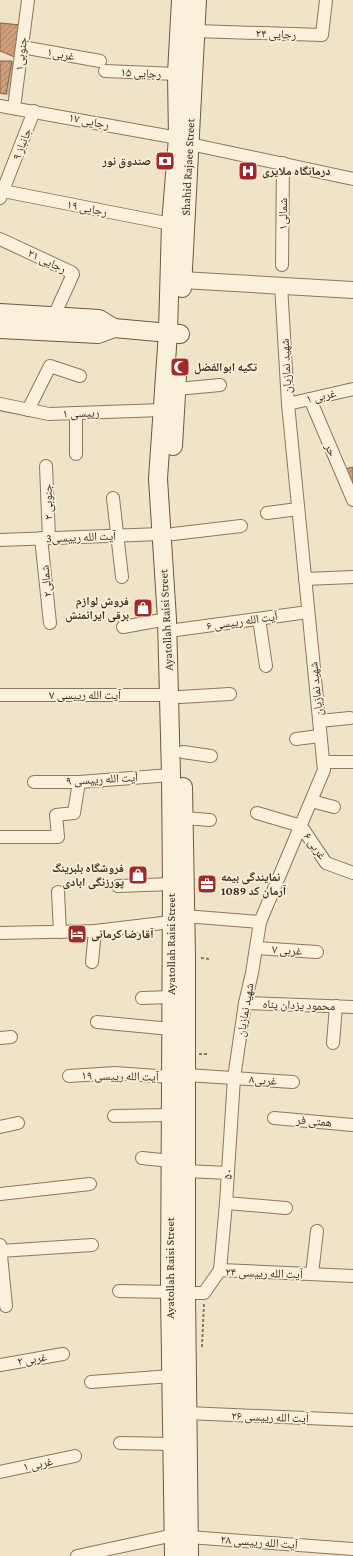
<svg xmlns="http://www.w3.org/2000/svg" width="353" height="1556" viewBox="0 0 353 1556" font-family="'Crimson Pro','Noto Naskh Arabic',serif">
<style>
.shadow{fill:#0003}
.building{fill:url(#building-hatch);stroke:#8d5f41}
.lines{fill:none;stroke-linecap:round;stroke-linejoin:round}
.minor-casing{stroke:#8d765c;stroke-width:14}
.tertiary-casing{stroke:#8d765c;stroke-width:18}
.secondary-casing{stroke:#6f573f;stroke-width:20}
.path{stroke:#8d765c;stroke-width:2;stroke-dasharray:3 2;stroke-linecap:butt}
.minor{stroke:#faf1dc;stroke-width:12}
.tertiary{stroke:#faf1dc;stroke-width:16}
.secondary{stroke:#faf1dc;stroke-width:18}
.labels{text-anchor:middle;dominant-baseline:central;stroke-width:3.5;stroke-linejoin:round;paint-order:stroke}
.street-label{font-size:12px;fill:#3d2e20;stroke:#f7eed8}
.poi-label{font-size:12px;font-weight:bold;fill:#3d2e20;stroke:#f7eed8;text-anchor:start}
</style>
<defs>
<pattern id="building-hatch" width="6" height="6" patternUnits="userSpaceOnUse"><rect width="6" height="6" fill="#cf9f7d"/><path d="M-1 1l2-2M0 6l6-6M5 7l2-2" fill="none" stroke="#a98266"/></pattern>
</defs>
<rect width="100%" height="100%" fill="#f0e4c8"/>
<!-- shadow -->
<polygon class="shadow" points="0,62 12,62 18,65 12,96 0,94"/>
<!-- building -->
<g class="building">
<polygon points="0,23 21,25 17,58 0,51"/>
<polygon points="0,61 12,61 6,94 0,93"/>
<polygon points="353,467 353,490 345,469"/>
</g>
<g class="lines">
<defs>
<g id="minor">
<polyline points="195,31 322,35 326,0"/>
<polyline points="22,47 100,61"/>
<polyline points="105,71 177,74"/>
<polyline points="0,106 178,138"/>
<polyline points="14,108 28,0"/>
<polyline points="190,144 353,179"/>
<polyline points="3,191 171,224"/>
<polyline points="0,198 34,111"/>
<polyline points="0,239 71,272 73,274 54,316"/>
<polyline points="282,265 283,163"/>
<polyline points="177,389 220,385"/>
<polyline points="310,399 353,500"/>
<polyline points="0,404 49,414 162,410"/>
<polyline points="288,404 353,389"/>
<polyline points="28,410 50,366 80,376"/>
<polyline points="76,454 76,413"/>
<polyline points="46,466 49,538"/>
<polyline points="113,498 122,577"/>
<polyline points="267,513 298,509"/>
<polyline points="173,534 241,526"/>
<polyline points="41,538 50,623"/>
<polyline points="0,540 161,534"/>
<polyline points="305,579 353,577"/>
<polyline points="259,619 266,666"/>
<polyline points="123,627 167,619"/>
<polyline points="176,630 308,612"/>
<polyline points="0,695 169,695"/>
<polyline points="180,697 230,694"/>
<polyline points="319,721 350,718"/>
<polyline points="296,739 320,736"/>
<polyline points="183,752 211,756"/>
<polyline points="323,762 353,762"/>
<polyline points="34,782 79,782 171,775"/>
<polyline points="311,801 334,807"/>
<polyline points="257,813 301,826 326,863 353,873"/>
<polyline points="184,818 210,820"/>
<polyline points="0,837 58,837 56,815 74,813 79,782"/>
<polyline points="118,886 172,884"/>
<polyline points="58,892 60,932"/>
<polyline points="185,916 260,922"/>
<polyline points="0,933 95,931 171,922"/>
<polyline points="256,948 317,952"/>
<polyline points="92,962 95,931"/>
<polyline points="142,998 171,997"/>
<polyline points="245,1003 353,1007"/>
<polyline points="97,1022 171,1029"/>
<polyline points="0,1038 11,1037"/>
<polyline points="333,1043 336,1006"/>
<polyline points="187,1075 293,1082"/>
<polyline points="69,1076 115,1073 171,1077"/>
<polyline points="114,1116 170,1115"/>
<polyline points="274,1118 353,1125"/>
<polyline points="0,1127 18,1123"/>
<polyline points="142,1158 171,1161"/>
<polyline points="186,1171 228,1173"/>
<polyline points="0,1194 90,1184"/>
<polyline points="226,1203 286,1208"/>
<polyline points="0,1245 6,1306"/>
<polyline points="0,1251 92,1245"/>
<polyline points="220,1270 226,1203 234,1078 245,1003 252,973 260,922 324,770 288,404 281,285"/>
<polyline points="220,1270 353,1276"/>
<polyline points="312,1274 317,1231"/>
<polyline points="119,1291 170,1292"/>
<polyline points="186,1293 204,1293 220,1270"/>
<polyline points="0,1365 63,1354"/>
<polyline points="91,1382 171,1376"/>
<polyline points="187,1413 353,1420"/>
<polyline points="120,1443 172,1444"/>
<polyline points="0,1472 75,1456"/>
<polyline points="189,1537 353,1549"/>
<polyline points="77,1556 174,1535"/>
</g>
<polyline id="tertiary" points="182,280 353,290"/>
<g id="secondary">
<polyline points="182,288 197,0"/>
<polyline points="0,313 99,319 114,328 180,334"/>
<polyline points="0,329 98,334 114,328"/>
<polyline points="173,446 177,377"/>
<polyline points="183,787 186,957 186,1293 189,1556"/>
<polyline points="174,1556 170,1292 172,884 171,775 167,619 158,479 168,332 171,224 178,138 177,74 181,0"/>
</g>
</defs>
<!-- minor casing -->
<use href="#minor" class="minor-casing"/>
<!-- tertiary casing -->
<use href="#tertiary" class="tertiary-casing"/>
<!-- secondary casing -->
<use href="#secondary" class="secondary-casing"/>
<!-- path -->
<g class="path">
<polyline points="201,958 210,959"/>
<polyline points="199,1054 208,1054"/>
<polyline points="202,1347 204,1303"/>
</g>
<!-- minor -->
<use href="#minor" class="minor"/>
<!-- tertiary -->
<use href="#tertiary" class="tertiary"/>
<!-- secondary -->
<use href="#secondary" class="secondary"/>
</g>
<!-- icons -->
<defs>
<symbol id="bank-square" viewBox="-11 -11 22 22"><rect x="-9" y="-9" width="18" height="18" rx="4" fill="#9e2a2b" stroke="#f7eed8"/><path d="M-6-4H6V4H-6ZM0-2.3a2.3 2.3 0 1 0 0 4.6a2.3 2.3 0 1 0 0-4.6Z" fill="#fff"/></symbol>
<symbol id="hospital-square" viewBox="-11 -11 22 22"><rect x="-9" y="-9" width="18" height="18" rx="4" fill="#9e2a2b" stroke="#f7eed8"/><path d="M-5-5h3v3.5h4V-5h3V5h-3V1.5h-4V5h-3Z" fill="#fff"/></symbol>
<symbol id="mosque-square" viewBox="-11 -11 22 22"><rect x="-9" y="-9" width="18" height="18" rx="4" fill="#9e2a2b" stroke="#f7eed8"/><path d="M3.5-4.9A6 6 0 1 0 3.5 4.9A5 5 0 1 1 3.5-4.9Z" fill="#fff"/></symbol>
<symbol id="shop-square" viewBox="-11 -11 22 22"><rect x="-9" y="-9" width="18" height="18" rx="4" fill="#9e2a2b" stroke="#f7eed8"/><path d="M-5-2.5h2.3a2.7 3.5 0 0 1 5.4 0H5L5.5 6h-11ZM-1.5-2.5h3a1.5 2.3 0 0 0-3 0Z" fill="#fff"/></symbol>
<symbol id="office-square" viewBox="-11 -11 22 22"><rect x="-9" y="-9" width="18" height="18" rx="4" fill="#9e2a2b" stroke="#f7eed8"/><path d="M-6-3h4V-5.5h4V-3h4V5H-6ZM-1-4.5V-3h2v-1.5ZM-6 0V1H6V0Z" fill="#fff"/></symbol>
<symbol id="hotel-square" viewBox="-11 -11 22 22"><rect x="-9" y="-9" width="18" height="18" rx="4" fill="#9e2a2b" stroke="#f7eed8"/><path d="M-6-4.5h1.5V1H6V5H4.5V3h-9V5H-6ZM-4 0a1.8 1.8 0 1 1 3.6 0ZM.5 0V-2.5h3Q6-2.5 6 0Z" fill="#fff"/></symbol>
</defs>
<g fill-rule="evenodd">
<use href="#bank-square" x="154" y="150" width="22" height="22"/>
<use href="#hospital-square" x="237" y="160" width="22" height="22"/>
<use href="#mosque-square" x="169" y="356" width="22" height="22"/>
<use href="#shop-square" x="132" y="597" width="22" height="22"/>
<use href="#shop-square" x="127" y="864" width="22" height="22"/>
<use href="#office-square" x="196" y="873" width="22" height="22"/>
<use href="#hotel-square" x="66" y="923" width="22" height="22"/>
</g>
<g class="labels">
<!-- street labels -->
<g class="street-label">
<text transform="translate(276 34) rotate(2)">رجایی ۲۴</text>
<text transform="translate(21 54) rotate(-83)">جنوبی۱</text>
<text transform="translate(61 54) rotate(10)">غربی۱</text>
<text transform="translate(141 73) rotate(3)">رجایی ۱۵</text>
<text transform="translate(89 121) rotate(11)">رجایی ۱۷</text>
<text transform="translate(22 144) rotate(-69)">جانباز ۹</text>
<text transform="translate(188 167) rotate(-87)">Shahid Rajaee Street</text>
<text transform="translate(87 208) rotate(11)">رجایی ۱۹</text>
<text transform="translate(283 214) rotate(-90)">شمالی۱</text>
<text transform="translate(47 261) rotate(25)">رجایی ۲۱</text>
<text transform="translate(286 366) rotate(-93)">شهید نمازیان</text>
<text transform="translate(321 396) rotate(-13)">غربی ۱</text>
<text transform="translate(81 413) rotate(-2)">رییسی ۱</text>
<text transform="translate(331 450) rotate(67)">حر</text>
<text transform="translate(48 502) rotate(-92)">جنوبی ۲</text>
<text transform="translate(81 537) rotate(-2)">آیت الله رییسی3</text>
<text transform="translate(46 581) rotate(-96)">شمالی۲</text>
<text transform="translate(166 620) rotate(-93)">Ayatollah Raisi Street</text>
<text transform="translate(242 621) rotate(-8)">آیت الله رییسی ۶</text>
<text transform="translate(316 689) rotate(-96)">شهید نمازیان</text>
<text x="85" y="695">آیت الله رییسی ۷</text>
<text transform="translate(102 779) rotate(-3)">آیت الله رییسی ۹</text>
<text transform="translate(315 846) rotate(54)">غربی ۶</text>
<text transform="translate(171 944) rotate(-90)">Ayatollah Raisi Street</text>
<text transform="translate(287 950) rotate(4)">غربی ۷</text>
<text transform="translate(299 1005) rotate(2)">محمود یزدان پناه</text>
<text transform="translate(245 1010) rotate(-80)">شهید نمازیان</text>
<text transform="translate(120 1076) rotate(1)">آیت الله رییسی ۱۹</text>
<text transform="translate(263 1080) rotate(4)">غربی۸</text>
<text transform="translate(314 1121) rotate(5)">همتی فر</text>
<text transform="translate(228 1174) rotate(-86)">۵۰</text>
<text transform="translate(170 1268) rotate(-90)">Ayatollah Raisi Street</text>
<text transform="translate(264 1273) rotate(2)">آیت الله رییسی ۲۴</text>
<text transform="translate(32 1359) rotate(-10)">غربی ۲</text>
<text transform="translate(270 1417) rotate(2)">آیت الله رییسی ۲۶</text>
<text transform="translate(38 1464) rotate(-12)">غربی ۱</text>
<text transform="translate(259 1542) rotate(4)">آیت الله رییسی ۲۸</text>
</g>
<!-- poi labels -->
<g class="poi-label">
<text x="151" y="161" text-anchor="end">صندوق نور</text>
<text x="262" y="171">درمانگاه ملایری</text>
<text x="194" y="367">تکیه ابوالفضل</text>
<text x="129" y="601" text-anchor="end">فروش لوازم<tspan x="129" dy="14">برقی ایرانمنش</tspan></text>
<text x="124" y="868" text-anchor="end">فروشگاه بلبرینگ<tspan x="124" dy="14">پورزنگی ابادی</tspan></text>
<text x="221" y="877">نمایندگی بیمه<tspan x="221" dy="14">آرمان کد 1089</tspan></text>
<text x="91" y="934">آقارضا کرمانی</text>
</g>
</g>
</svg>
